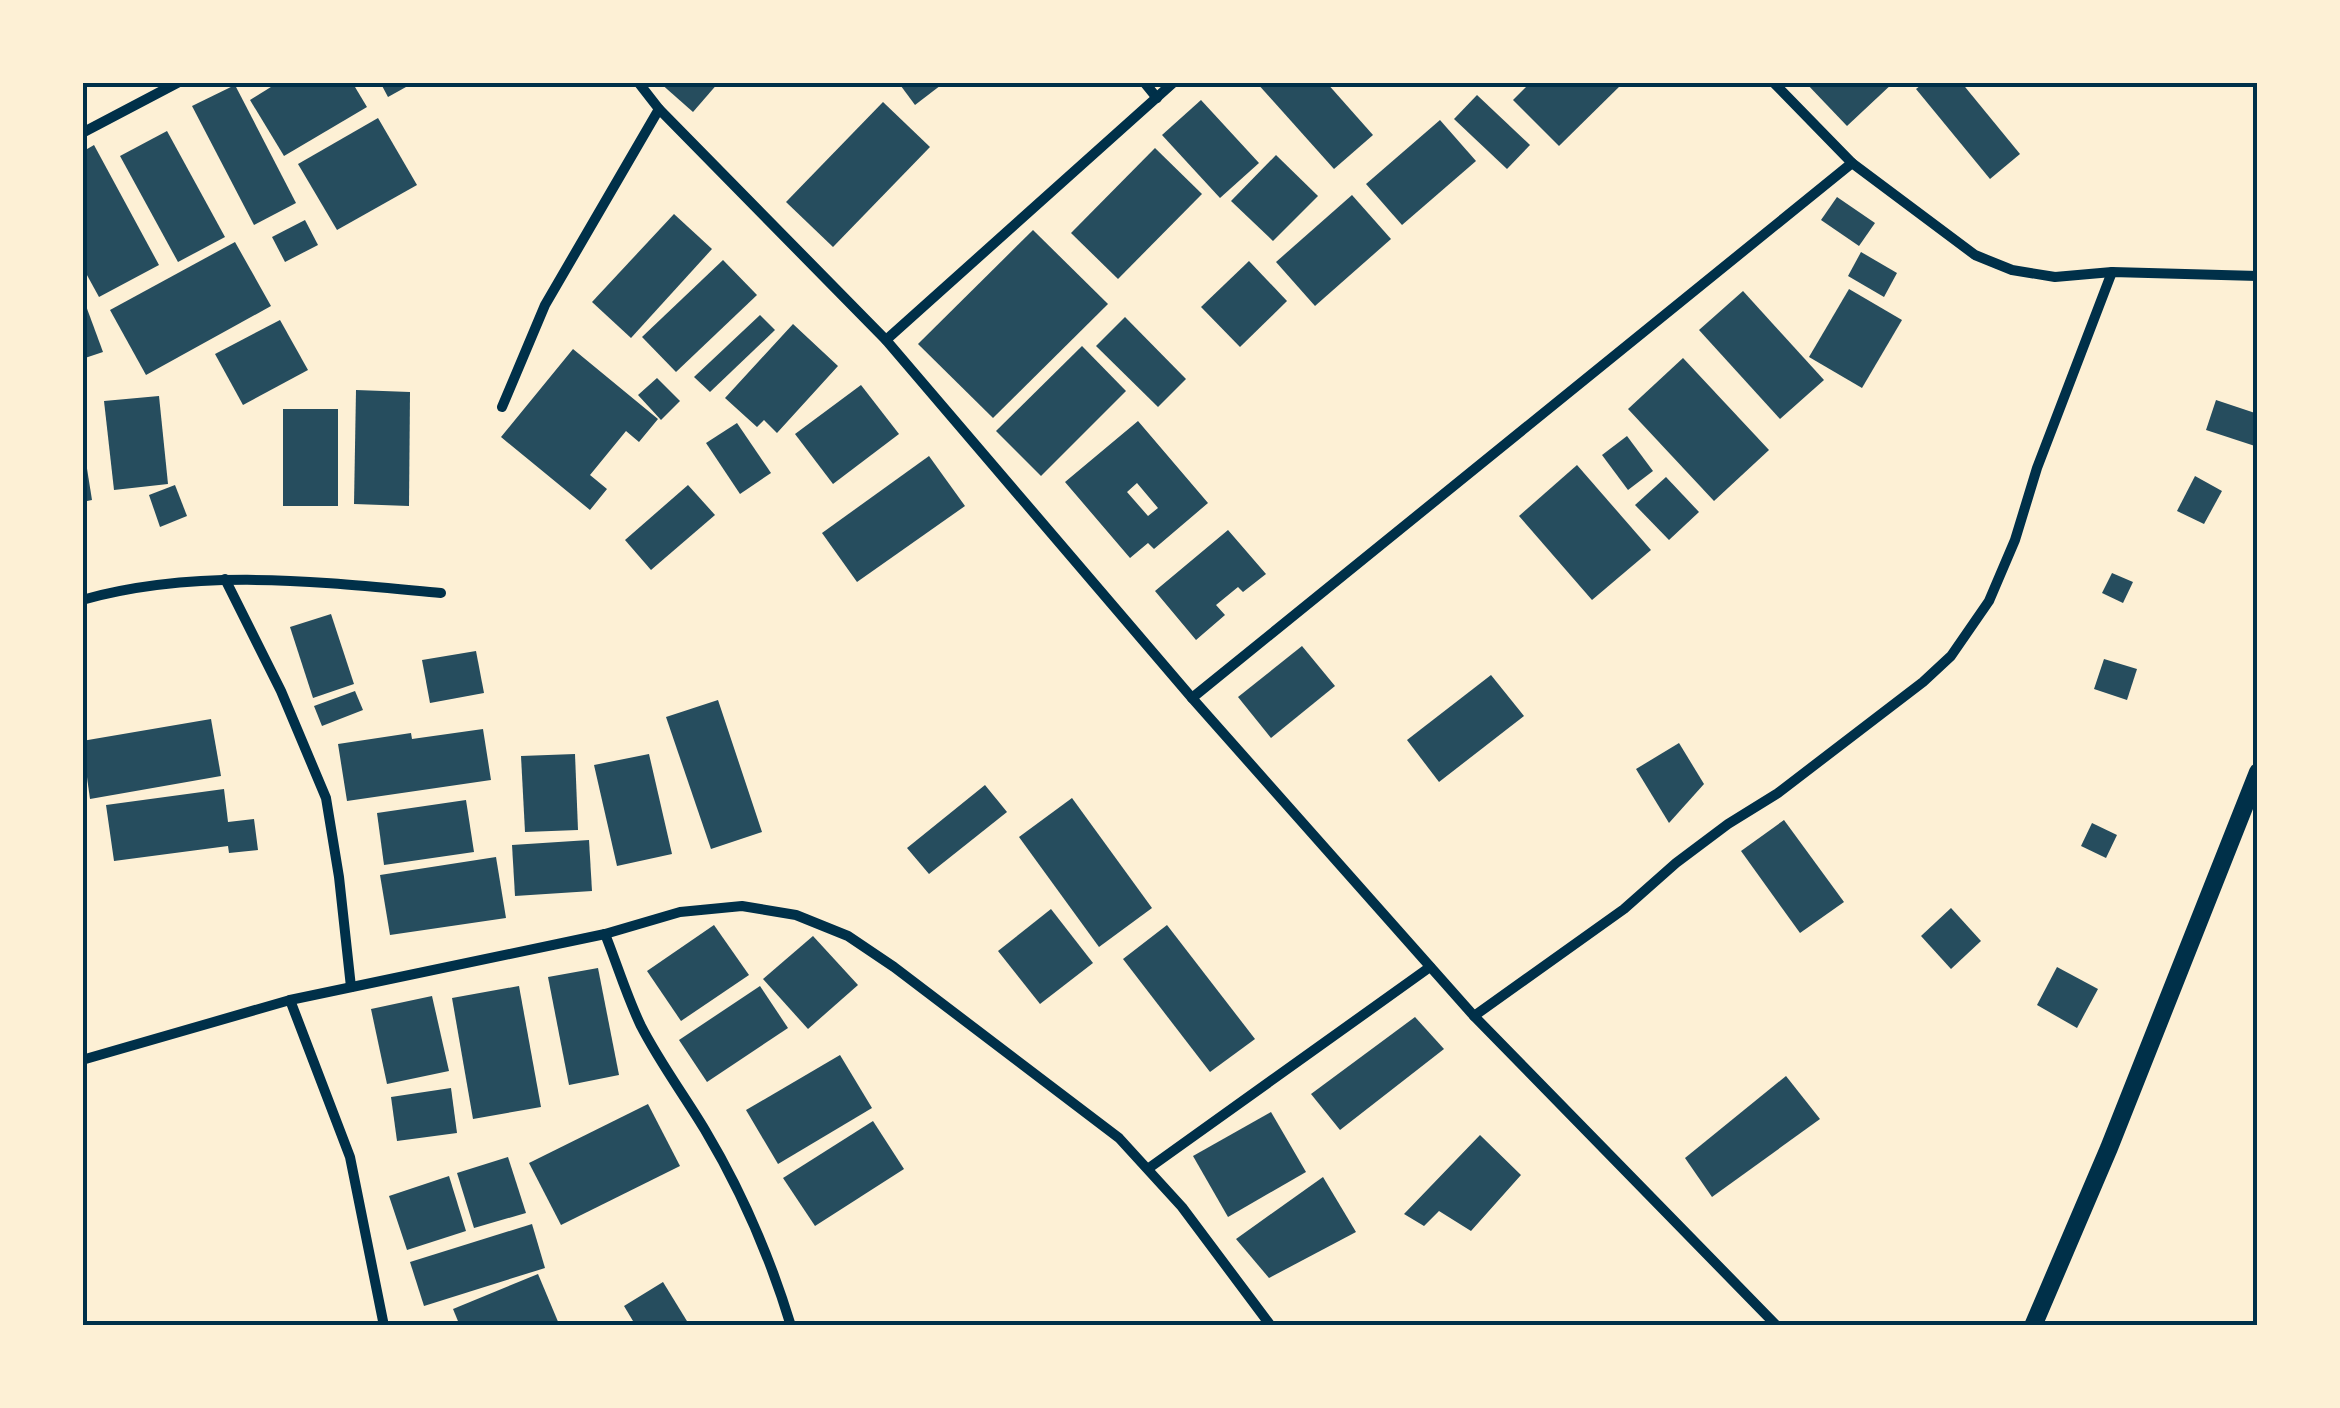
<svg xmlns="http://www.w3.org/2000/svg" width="2340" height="1408" viewBox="0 0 2340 1408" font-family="Jost,sans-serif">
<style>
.building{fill:#264d5e;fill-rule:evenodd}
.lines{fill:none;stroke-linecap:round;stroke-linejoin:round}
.minor{stroke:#003049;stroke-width:10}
.tertiary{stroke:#003049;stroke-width:18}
.neatline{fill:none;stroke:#003049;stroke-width:4}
</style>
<rect width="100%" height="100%" fill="#fdf0d5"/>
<!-- building -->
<g class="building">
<polygon points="279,82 352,82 367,107 284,156 250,100"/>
<polygon points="380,82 415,82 388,97"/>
<polygon points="659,82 719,82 693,112"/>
<polygon points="898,82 945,82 915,105"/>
<polygon points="1256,82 1326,82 1373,135 1334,169"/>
<polygon points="1531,82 1624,82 1559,146 1513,100"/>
<polygon points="1805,82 1894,82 1847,126"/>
<polygon points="1925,82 1961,82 2020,154 1990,179 1916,89"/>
<polygon points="235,85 296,203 254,225 192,106"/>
<polygon points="1477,95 1530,145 1507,169 1454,119"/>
<polygon points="1201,100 1259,163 1220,198 1162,135"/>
<polygon points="883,102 930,147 833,247 786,202"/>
<polygon points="378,118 417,185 337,230 298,164"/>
<polygon points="1440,120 1476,161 1402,225 1366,184"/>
<polygon points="167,131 225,237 178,262 120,156"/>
<polygon points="94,145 159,265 99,297 82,266 82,152"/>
<polygon points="1155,148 1202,194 1118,279 1071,233"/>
<polygon points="1276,155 1318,196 1273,241 1231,201"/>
<polygon points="1352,195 1391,239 1315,306 1276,262"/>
<polygon points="1837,197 1875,223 1859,246 1821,220"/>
<polygon points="674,214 712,249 631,338 592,302"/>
<polygon points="305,220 318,245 285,262 272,237"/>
<polygon points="1033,230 1108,304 993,418 918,344"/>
<polygon points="235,242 271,306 146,375 110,310"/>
<polygon points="1861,252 1897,273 1884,297 1848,276"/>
<polygon points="723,260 757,295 676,372 642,337"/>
<polygon points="1249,261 1287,301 1240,347 1201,307"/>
<polygon points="1849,289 1902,320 1862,388 1809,357"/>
<polygon points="1743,291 1824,380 1780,419 1699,330"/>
<polygon points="82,295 103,352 82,359"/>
<polygon points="760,315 775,330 710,392 694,377"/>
<polygon points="1125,317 1186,379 1158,407 1096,346"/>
<polygon points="280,320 308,370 243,405 215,354"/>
<polygon points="793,324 838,366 777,433 764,420 757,427 725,398"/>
<polygon points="1082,346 1126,391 1041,476 996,431"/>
<polygon points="573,349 658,419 639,442 626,431 590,475 607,489 590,510 501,437"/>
<polygon points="1683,358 1769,450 1714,501 1628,409"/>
<polygon points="657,378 680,401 661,420 638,395"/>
<polygon points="861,385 899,434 833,484 795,434"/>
<polygon points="356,390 410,392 409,506 354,504"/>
<polygon points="159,396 168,484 114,490 104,401"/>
<polygon points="2216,400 2258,414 2258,447 2206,430"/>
<rect x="283" y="409" width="55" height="97"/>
<path d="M 1138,421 L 1208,503 L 1154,549 L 1148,543 L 1130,558 L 1065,482 ZM 1137,483 L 1158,508 L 1148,516 L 1127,492 Z"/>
<polygon points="737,423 771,473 740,494 706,443"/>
<polygon points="1627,436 1653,471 1628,490 1602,455"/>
<polygon points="85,456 92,500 82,502 82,457"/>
<polygon points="929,456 965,506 857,582 822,533"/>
<polygon points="1577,465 1651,550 1592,600 1519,516"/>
<polygon points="2195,476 2222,491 2204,524 2177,511"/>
<polygon points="1666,477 1699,512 1669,540 1635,505"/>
<polygon points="175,485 187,516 160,527 149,495"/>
<polygon points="688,485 715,515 651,570 625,540"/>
<polygon points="1228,530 1266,574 1243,592 1238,587 1216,605 1225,615 1196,640 1155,591"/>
<polygon points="2112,573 2133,582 2123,603 2102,593"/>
<polygon points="331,614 354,684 313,698 290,627"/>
<polygon points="1302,646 1335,686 1271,738 1238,697"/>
<polygon points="476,651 484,693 430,703 422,660"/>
<polygon points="2104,659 2137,669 2127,700 2094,689"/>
<polygon points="1491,675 1524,716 1439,782 1407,740"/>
<polygon points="355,691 363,710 322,726 314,706"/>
<polygon points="718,700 762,832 711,849 666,717"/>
<polygon points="211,719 221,776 90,799 82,741"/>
<polygon points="483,729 491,780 347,801 338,744 411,733 412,739"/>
<polygon points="1679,743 1704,784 1669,823 1636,769"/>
<polygon points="575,754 578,830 525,832 521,756"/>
<polygon points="649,754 672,854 617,866 594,765"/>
<polygon points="985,785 1007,812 929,874 907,848"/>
<polygon points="224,789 228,822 254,819 258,850 229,853 228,846 114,861 106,805"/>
<polygon points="1072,798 1152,908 1099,947 1019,837"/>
<polygon points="466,800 474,852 384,865 377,813"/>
<polygon points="1784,820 1844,902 1800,933 1741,851"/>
<polygon points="2092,823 2117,835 2106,858 2081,846"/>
<polygon points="589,840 592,891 515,896 512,845"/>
<polygon points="496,857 506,918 390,935 380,875"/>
<polygon points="1951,908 1981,941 1951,969 1921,936"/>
<polygon points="1051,909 1093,963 1040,1004 998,951"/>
<polygon points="714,925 749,975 681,1021 647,971"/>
<polygon points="1167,925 1255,1039 1210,1072 1123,959"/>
<polygon points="813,936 858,985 808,1029 763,979"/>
<polygon points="2057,967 2098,989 2077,1028 2037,1005"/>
<polygon points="598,968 619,1075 569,1085 548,977"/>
<polygon points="519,986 541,1107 473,1119 452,998"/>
<polygon points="760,986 788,1028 707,1082 679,1040"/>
<polygon points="432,996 449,1071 387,1084 371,1009"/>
<polygon points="1415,1017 1444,1049 1340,1130 1311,1094"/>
<polygon points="840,1055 872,1108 778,1164 746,1110"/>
<polygon points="1786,1076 1820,1119 1712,1197 1685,1158"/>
<polygon points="451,1088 457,1133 397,1141 391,1097"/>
<polygon points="648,1104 680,1166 561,1225 529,1163"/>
<polygon points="1271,1112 1306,1172 1228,1217 1193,1156"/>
<polygon points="873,1121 904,1169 815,1226 783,1178"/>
<polygon points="1480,1135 1521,1175 1471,1231 1439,1211 1424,1226 1404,1214"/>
<polygon points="508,1157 526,1213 474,1228 457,1173"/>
<polygon points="449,1176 466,1231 407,1250 389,1196"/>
<polygon points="1323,1177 1356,1232 1269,1278 1236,1239"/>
<polygon points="532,1224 545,1268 424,1306 410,1262"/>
<polygon points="538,1274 559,1324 460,1326 453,1309"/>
<polygon points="663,1282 690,1326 636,1326 624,1306"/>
</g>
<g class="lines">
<!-- minor -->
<g class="minor">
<polyline points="638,82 659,109 886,340 1192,698 1474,1016 1777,1326"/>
<polyline points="1144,82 1157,98"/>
<polyline points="1773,82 1852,163 1975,255 2012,270 2055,277 2112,272 2258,276"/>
<polyline points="82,133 179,82"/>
<polyline points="886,340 1174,82"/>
<polyline points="502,407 545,305 659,109"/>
<polyline points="225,579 281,691 326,798 339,877 351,987"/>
<path d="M 82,600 C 200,567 321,582 441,593"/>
<polyline points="1192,698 1852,163"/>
<path d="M 605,934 C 617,964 627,997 641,1026 C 660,1063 684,1095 705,1130 C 742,1192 770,1257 791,1326"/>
<polyline points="290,1000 350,1157 384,1326"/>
<polyline points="1474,1016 1624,909 1676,863 1728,824 1778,793 1923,682 1951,656 1989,601 2015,540 2037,468 2112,272"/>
<polyline points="82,1060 290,1000 605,934 680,912 742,906 796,915 848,936 894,967 1119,1138 1182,1207 1271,1326"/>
<polyline points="1149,1168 1430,967"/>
</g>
<!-- tertiary -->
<polyline class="tertiary" points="2033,1326 2109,1148 2258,772"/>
</g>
<!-- border -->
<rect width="2340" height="1408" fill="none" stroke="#fdf0d5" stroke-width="170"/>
<rect x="85" y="85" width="2170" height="1238" class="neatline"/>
</svg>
